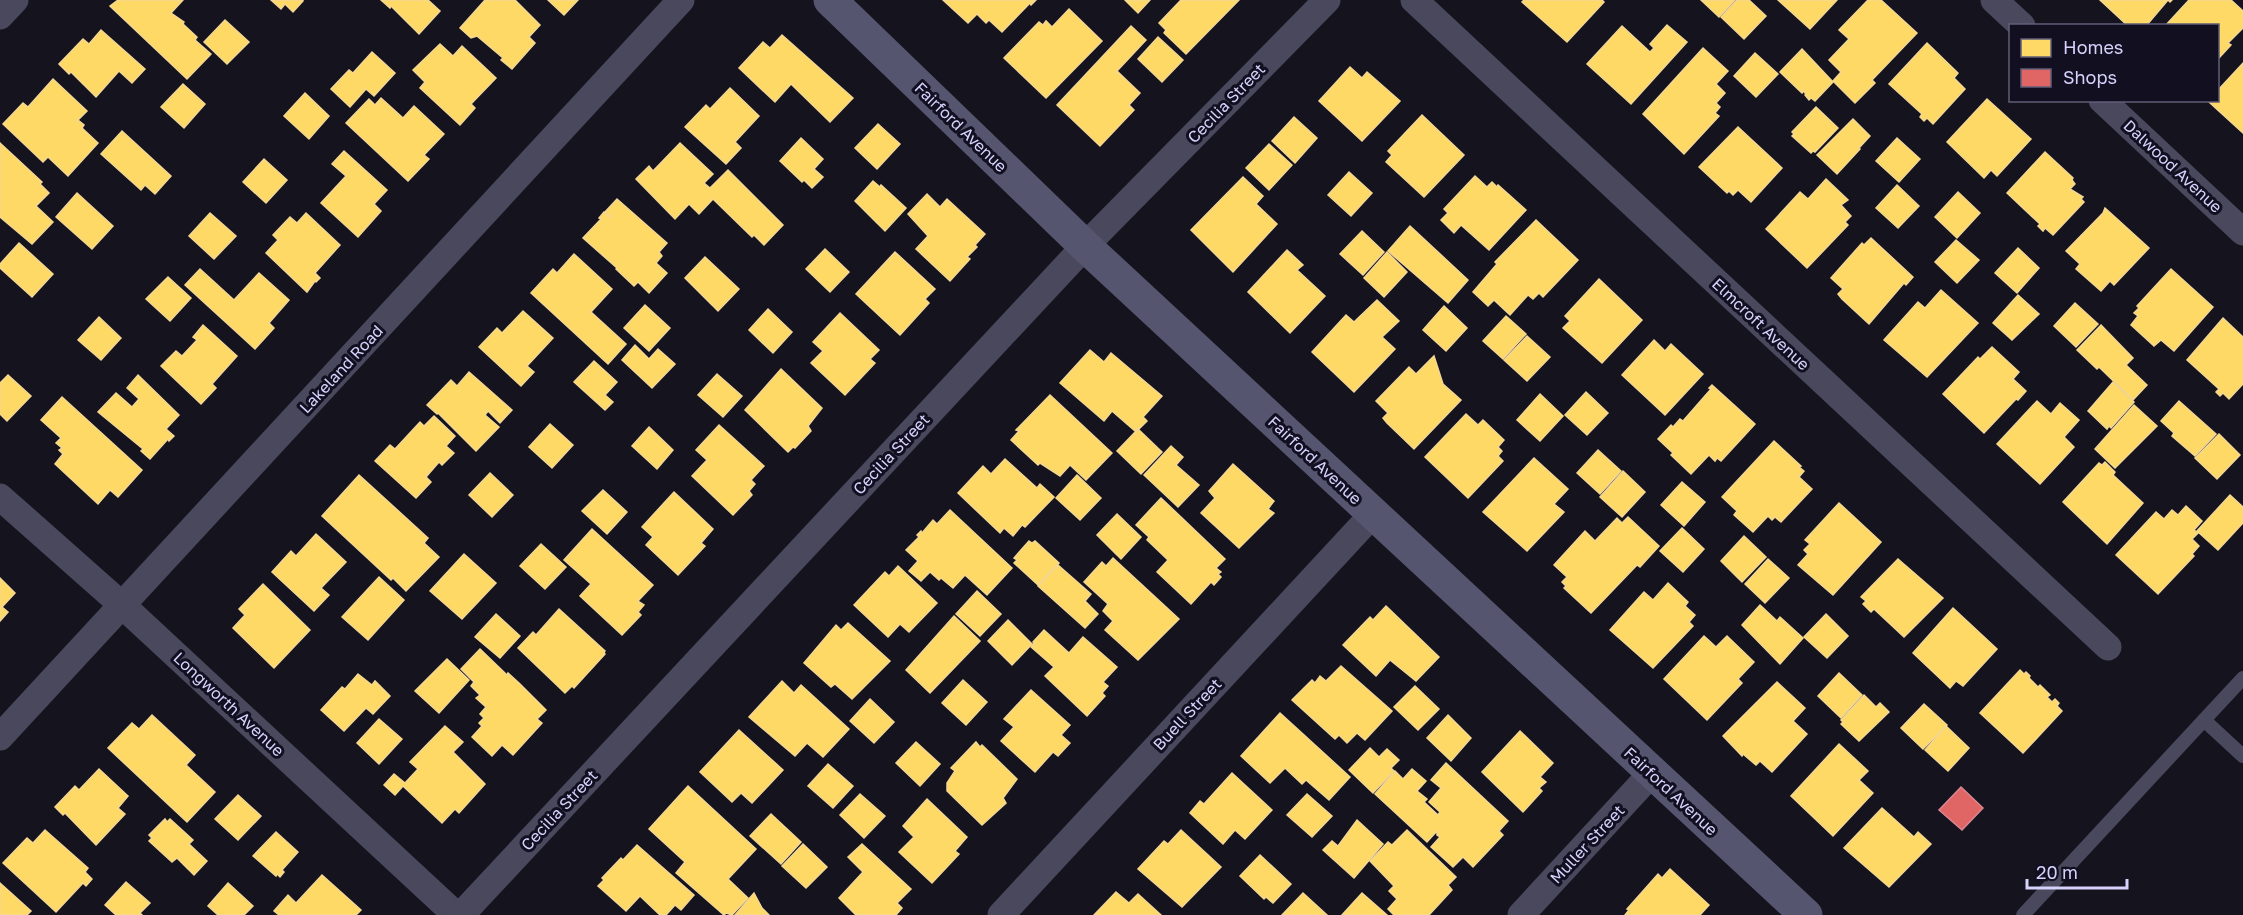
<svg xmlns="http://www.w3.org/2000/svg" width="2243" height="915" viewBox="0 0 2243 915" font-family="'Golos Text',sans-serif">
<style>
.homes{fill:#ffd966;stroke:#f3d793;stroke-width:1.5}
.shops{fill:#e06666;stroke:#dd8693;stroke-width:1.5}
.lines{fill:none;stroke-linecap:round;stroke-linejoin:round}
.lane{stroke:#49485d;stroke-width:14}
.street{stroke:#49485d;stroke-width:27}
.secondary{stroke:#56556f;stroke-width:33}
.labels{text-anchor:middle;dominant-baseline:central;stroke-width:6;stroke-linejoin:round;paint-order:stroke}
.street-label{font-size:16px;fill:#d6d2fc;stroke:#120f21}
</style>
<rect width="100%" height="100%" fill="#15131d"/>
<!-- homes -->
<g class="homes">
<polygon points="118,0 183,0 171,13 184,22 183,24 197,37 195,40 211,54 187,79 110,6"/>
<polygon points="271,0 303,0 303,1 293,12 285,4 281,9"/>
<polygon points="381,0 428,0 440,11 419,34 391,6 390,8"/>
<polygon points="485,0 515,0 540,25 529,37 535,43 512,69 501,60 503,58 477,36 471,38 460,28"/>
<polygon points="548,0 578,0 564,15"/>
<polygon points="943,0 1036,0 1031,5 1030,3 1002,32 989,20 986,23 977,14 968,23"/>
<polygon points="1125,0 1150,0 1138,13"/>
<polygon points="1181,0 1239,0 1186,54 1164,33 1166,30 1159,23"/>
<polygon points="1524,0 1602,0 1604,2 1567,42 1522,2"/>
<polygon points="1701,0 1735,0 1719,17"/>
<polygon points="1737,0 1749,0 1766,16 1744,39 1721,17"/>
<polygon points="1778,0 1837,0 1810,29"/>
<polygon points="1868,0 1881,0 1917,33 1872,80 1875,83 1855,103 1833,81 1841,72 1829,60 1849,39 1839,30"/>
<polygon points="2100,0 2172,0 2170,2 2168,0 2146,26 2128,26"/>
<polygon points="2189,0 2231,0 2243,11 2243,28 2228,43 2231,45 2218,59 2218,26 2165,26"/>
<polygon points="1069,9 1102,41 1046,98 1004,58 1039,22 1043,25 1046,21 1052,27"/>
<polygon points="225,20 249,42 227,64 204,42"/>
<polygon points="1667,25 1687,42 1631,104 1587,64 1622,26 1650,52 1654,48 1650,44"/>
<polygon points="1131,26 1146,40 1117,71 1140,93 1129,105 1134,110 1100,146 1057,105"/>
<polygon points="101,30 145,69 132,83 119,71 96,97 71,72 69,74 59,64 83,39 89,44"/>
<polygon points="782,35 853,98 830,122 791,84 775,102 739,68 763,42 770,48"/>
<polygon points="1158,37 1183,60 1162,82 1138,59"/>
<polygon points="1927,43 1958,73 1954,78 1965,89 1933,124 1927,118 1924,121 1920,117 1922,114 1889,84"/>
<polygon points="440,44 453,56 462,46 496,78 471,104 475,108 460,125 420,88 425,82 413,70"/>
<polygon points="1703,48 1728,71 1716,84 1725,93 1716,103 1720,107 1715,113 1719,116 1684,154 1643,114"/>
<polygon points="1802,49 1833,82 1815,101 1811,98 1809,100 1805,95 1806,94 1803,91 1802,93 1780,72"/>
<polygon points="372,52 395,73 374,96 366,89 350,107 331,89 349,70 353,73"/>
<polygon points="1755,53 1778,74 1756,97 1734,76"/>
<polygon points="2243,63 2243,133 2208,101 2218,100 2218,90"/>
<polygon points="1350,67 1362,78 1367,72 1400,101 1362,141 1319,101"/>
<polygon points="53,79 87,111 78,120 84,125 82,128 98,143 68,176 48,157 43,162 3,124 23,103 28,107"/>
<polygon points="183,84 205,104 184,128 161,107"/>
<polygon points="730,88 759,116 735,142 741,148 726,164 685,127 706,105 710,109"/>
<polygon points="305,93 329,116 309,139 284,116"/>
<polygon points="381,98 403,118 414,106 444,134 424,155 429,159 408,181 346,123 369,99 375,105"/>
<polygon points="1987,99 2031,139 1997,176 1991,170 1984,178 1947,142"/>
<polygon points="1816,107 1838,128 1815,152 1813,151 1811,153 1792,136 1794,134 1792,132"/>
<polygon points="1422,115 1464,155 1424,197 1386,162 1392,155 1388,151"/>
<polygon points="1294,117 1317,138 1295,163 1272,141"/>
<polygon points="1853,119 1870,136 1859,148 1860,149 1837,174 1817,155"/>
<polygon points="878,124 900,144 877,169 855,148"/>
<polygon points="1738,127 1782,168 1751,202 1738,190 1733,195 1729,191 1727,193 1699,167"/>
<polygon points="122,131 171,176 155,194 145,185 141,190 101,154"/>
<polygon points="801,138 823,159 814,169 823,177 812,188 804,180 802,182 780,161"/>
<polygon points="1897,138 1920,159 1899,182 1876,161"/>
<polygon points="0,143 42,182 40,184 49,193 36,206 53,222 32,244 0,217"/>
<polygon points="680,143 713,174 704,183 710,188 728,170 783,225 764,245 754,235 752,237 713,199 699,214 689,204 675,219 636,179 649,166 653,171"/>
<polygon points="1269,144 1292,165 1269,190 1246,168"/>
<polygon points="344,151 387,190 374,204 381,211 358,237 321,203 346,176 332,164"/>
<polygon points="2045,152 2073,178 2072,180 2075,184 2070,189 2083,197 2081,199 2084,202 2053,235 2045,228 2043,231 2038,226 2040,224 2007,193"/>
<polygon points="264,159 287,180 266,203 243,182"/>
<polygon points="1349,172 1372,193 1351,216 1328,195"/>
<polygon points="1475,176 1487,187 1492,182 1497,187 1498,185 1526,210 1489,250 1461,225 1454,233 1441,220 1448,213 1444,209"/>
<polygon points="1243,177 1263,196 1256,204 1277,224 1233,272 1191,230"/>
<polygon points="1826,179 1848,200 1841,205 1851,216 1845,222 1848,225 1807,268 1766,229 1800,192 1808,199"/>
<polygon points="873,181 880,187 881,185 906,208 885,231 855,201"/>
<polygon points="1897,185 1919,206 1898,228 1876,208"/>
<polygon points="1958,192 1980,213 1957,238 1935,217"/>
<polygon points="77,193 113,226 92,249 56,217"/>
<polygon points="927,194 940,207 947,199 985,234 975,245 977,247 967,257 970,259 950,281 916,249 928,236 908,214"/>
<polygon points="617,199 667,243 659,252 662,256 656,263 667,273 649,293 638,282 634,286 616,269 617,268 583,238 601,219 599,218 604,212 612,218 605,212"/>
<polygon points="2105,208 2149,248 2114,285 2110,281 2101,291 2076,269 2080,264 2066,251 2103,213"/>
<polygon points="210,213 236,236 214,259 189,236"/>
<polygon points="306,213 340,245 315,273 320,278 316,282 315,281 307,292 266,253 278,240 273,235 290,217 297,223"/>
<polygon points="1536,220 1578,260 1543,297 1539,293 1533,299 1528,295 1510,315 1494,300 1488,306 1473,292 1497,264 1495,262"/>
<polygon points="1410,226 1468,280 1448,303 1388,251"/>
<polygon points="1362,231 1384,252 1363,275 1340,254"/>
<polygon points="1871,238 1913,277 1906,285 1904,283 1869,324 1842,299 1838,294 1843,289 1831,278 1862,243 1864,245"/>
<polygon points="1956,240 1979,260 1957,283 1935,262"/>
<polygon points="19,243 53,274 32,297 0,268 0,264"/>
<polygon points="2018,248 2039,268 2017,293 1995,273"/>
<polygon points="825,249 849,272 830,292 806,269"/>
<polygon points="1287,250 1303,265 1297,270 1325,296 1290,333 1248,292"/>
<polygon points="895,252 935,289 925,299 929,303 900,335 856,294"/>
<polygon points="1387,252 1407,272 1384,297 1364,278"/>
<polygon points="574,254 612,289 591,312 626,344 608,364 531,293 553,269 557,273"/>
<polygon points="705,257 739,289 718,311 685,278"/>
<polygon points="200,269 234,300 259,273 289,300 269,323 274,328 255,349 185,285"/>
<polygon points="2171,269 2213,307 2174,351 2161,340 2154,346 2131,325 2138,316 2134,313 2139,308 2137,306"/>
<polygon points="168,277 191,298 170,321 146,299"/>
<polygon points="1599,279 1642,320 1602,363 1563,328 1570,321 1565,316"/>
<polygon points="1941,290 1978,323 1927,377 1884,340 1918,302 1925,308"/>
<polygon points="2018,295 2039,314 2012,340 1993,323"/>
<polygon points="1377,300 1399,321 1382,337 1395,349 1354,392 1312,352 1346,315 1354,322"/>
<polygon points="2075,303 2098,324 2076,347 2054,326"/>
<polygon points="645,305 670,328 649,351 624,328"/>
<polygon points="1444,306 1467,328 1446,351 1423,330"/>
<polygon points="768,309 792,332 773,353 749,330"/>
<polygon points="523,311 553,338 527,366 534,372 521,386 479,347 497,328 502,333"/>
<polygon points="840,313 879,350 870,359 875,363 845,395 811,363 823,351 813,342"/>
<polygon points="1506,316 1526,334 1503,359 1483,341"/>
<polygon points="99,317 121,338 101,360 78,340"/>
<polygon points="2223,318 2243,337 2243,384 2229,399 2223,393 2220,396 2216,392 2219,389 2187,360"/>
<polygon points="203,325 237,356 212,384 216,388 201,404 161,366 176,351 182,356 197,340 193,337"/>
<polygon points="2101,325 2133,358 2126,365 2147,385 2133,400 2099,367 2097,369 2077,350"/>
<polygon points="1527,336 1550,357 1527,381 1504,360"/>
<polygon points="1654,340 1665,351 1671,344 1703,374 1665,415 1622,375"/>
<polygon points="635,345 649,359 658,349 675,364 652,388 622,360"/>
<polygon points="1992,347 2019,372 2013,379 2026,391 2018,400 2016,399 1984,433 1943,394 1978,357 1980,359"/>
<polygon points="1090,350 1104,362 1111,353 1162,396 1143,417 1147,421 1139,429 1138,428 1135,431 1112,411 1104,421 1060,383"/>
<polygon points="1434,356 1443,384 1461,400 1414,449 1387,423 1383,418 1388,413 1376,401 1409,367 1416,374"/>
<polygon points="594,361 617,382 605,395 613,402 605,410 574,382"/>
<polygon points="781,369 822,408 808,426 811,431 795,448 793,447 788,452 745,410"/>
<polygon points="469,372 512,410 500,423 488,411 485,415 499,427 476,451 438,413 437,414 427,405 451,380 457,386"/>
<polygon points="717,374 742,396 723,417 698,395"/>
<polygon points="8,375 31,396 7,421 0,414 0,383"/>
<polygon points="138,375 179,415 166,429 174,436 169,441 168,439 150,459 141,451 143,449 98,412 116,393 132,407 139,399 127,388"/>
<polygon points="2113,382 2134,402 2111,428 2109,426 2107,429 2088,411"/>
<polygon points="1712,385 1755,424 1721,461 1717,458 1715,461 1709,455 1691,474 1671,455 1673,453 1658,439 1671,425 1673,427 1680,419 1683,421 1711,389 1709,388"/>
<polygon points="1586,392 1608,413 1587,435 1565,415"/>
<polygon points="1540,394 1563,416 1540,441 1517,420"/>
<polygon points="1050,395 1112,453 1086,480 1070,465 1060,476 1040,463 1038,465 1011,440 1019,431 1016,430"/>
<polygon points="62,397 142,470 118,497 110,490 98,504 55,464 63,454 59,450 62,448 56,443 61,438 41,420"/>
<polygon points="2037,401 2051,414 2060,403 2079,420 2064,437 2074,447 2040,484 1997,444"/>
<polygon points="2179,401 2216,434 2195,456 2172,436 2174,433 2161,421"/>
<polygon points="2134,405 2157,426 2115,468 2095,449"/>
<polygon points="1466,414 1478,425 1483,420 1504,440 1498,447 1502,451 1498,456 1503,461 1468,498 1425,457"/>
<polygon points="434,416 455,436 446,446 454,453 442,465 439,462 426,477 431,482 416,498 375,461 390,445 395,449 420,422 424,426"/>
<polygon points="550,424 573,445 552,468 529,447"/>
<polygon points="719,425 764,466 751,480 755,484 749,491 752,495 733,515 692,476 707,460 696,450"/>
<polygon points="649,427 673,450 657,469 632,446"/>
<polygon points="1138,429 1162,452 1141,474 1117,451"/>
<polygon points="2219,434 2240,455 2217,479 2195,458"/>
<polygon points="1774,441 1801,466 1799,467 1804,471 1799,477 1812,489 1781,522 1775,517 1772,520 1768,516 1753,532 1734,515 1737,511 1722,497"/>
<polygon points="1171,446 1183,457 1176,465 1199,485 1178,507 1144,475"/>
<polygon points="1598,450 1621,471 1600,494 1577,473"/>
<polygon points="1534,458 1568,489 1554,504 1564,512 1527,551 1483,512"/>
<polygon points="1005,459 1037,488 1040,484 1054,497 1025,527 1022,525 1013,536 1004,528 1000,533 958,493 983,466 991,474"/>
<polygon points="2105,462 2115,472 2113,475 2143,503 2107,544 2063,502 2099,463 2102,465"/>
<polygon points="1233,464 1274,501 1268,509 1274,513 1239,548 1201,513 1215,498 1209,491"/>
<polygon points="1623,471 1645,492 1622,517 1600,497"/>
<polygon points="490,473 513,495 492,517 469,495"/>
<polygon points="359,475 428,538 424,543 439,557 406,591 393,578 391,580 322,516"/>
<polygon points="1077,475 1101,498 1080,520 1056,498"/>
<polygon points="1682,482 1705,502 1684,526 1661,505"/>
<polygon points="603,490 627,512 607,534 582,511"/>
<polygon points="674,492 713,529 701,543 705,546 678,575 646,545 653,537 642,527"/>
<polygon points="2230,495 2243,507 2243,523 2218,550 2197,531"/>
<polygon points="1161,498 1225,559 1216,568 1221,572 1218,574 1221,577 1214,585 1211,582 1191,604 1157,572 1168,560 1147,540 1149,537 1136,525"/>
<polygon points="1839,503 1881,542 1833,595 1798,565 1808,554 1804,550 1810,544 1805,540"/>
<polygon points="2186,506 2202,521 2194,530 2198,533 2192,539 2199,546 2192,554 2194,556 2158,594 2116,555 2156,512 2164,519 2172,510 2178,515"/>
<polygon points="950,510 1012,568 987,595 965,575 953,588 941,578 939,580 930,572 921,581 909,571 918,561 906,550 919,537 917,535 921,531 922,533 933,520 937,524"/>
<polygon points="1117,514 1141,537 1121,559 1097,535"/>
<polygon points="1628,517 1659,546 1640,567 1637,565 1591,613 1564,588 1566,586 1562,582 1567,577 1554,565 1585,531 1595,541 1617,518 1622,523"/>
<polygon points="1682,528 1704,549 1683,572 1660,551"/>
<polygon points="592,529 653,585 638,601 644,605 638,612 641,615 622,635 580,596 591,584 564,560"/>
<polygon points="316,534 346,562 321,588 329,595 314,611 272,572 291,551 296,556"/>
<polygon points="1744,536 1766,557 1742,582 1721,561"/>
<polygon points="1029,541 1032,543 1035,541 1059,563 1038,585 1014,563 1017,560 1014,558"/>
<polygon points="541,544 566,567 545,589 520,566"/>
<polygon points="464,554 496,583 462,619 430,591"/>
<polygon points="1113,558 1179,619 1138,660 1105,630 1113,621 1103,611 1108,604 1084,582 1102,562 1106,566"/>
<polygon points="1768,559 1789,578 1765,603 1745,584"/>
<polygon points="1898,559 1943,598 1904,637 1874,609 1871,612 1863,604 1866,601 1861,597"/>
<polygon points="1058,565 1091,594 1085,601 1098,614 1085,628 1038,586"/>
<polygon points="898,566 937,603 909,632 900,624 888,637 854,605 885,572 889,576"/>
<polygon points="379,577 404,600 368,640 342,617"/>
<polygon points="0,578 15,593 2,607 8,612 0,621"/>
<polygon points="1668,583 1688,602 1685,606 1695,615 1689,622 1693,626 1653,668 1610,630 1644,592 1653,600"/>
<polygon points="263,584 310,630 274,668 233,628 245,615 239,609"/>
<polygon points="977,591 1001,614 980,636 956,614"/>
<polygon points="1760,605 1777,621 1780,617 1803,638 1780,664 1742,625"/>
<polygon points="1386,606 1439,657 1416,681 1390,660 1376,676 1343,645 1370,617 1373,620"/>
<polygon points="1953,608 1997,649 1963,686 1956,681 1950,688 1913,653"/>
<polygon points="559,609 605,651 604,653 605,654 574,688 572,686 565,693 518,648 533,632 536,635"/>
<polygon points="496,614 520,636 500,658 475,637"/>
<polygon points="1826,614 1848,636 1827,658 1804,637"/>
<polygon points="954,616 980,641 930,693 906,670"/>
<polygon points="1008,620 1032,644 1012,665 988,641"/>
<polygon points="848,623 890,661 852,699 835,684 831,687 804,663 836,625 841,630"/>
<polygon points="1044,630 1069,653 1083,637 1117,667 1103,682 1108,686 1102,693 1105,696 1087,716 1045,676 1054,667 1031,647 1034,643 1033,642"/>
<polygon points="1704,636 1716,647 1727,636 1754,662 1738,679 1742,683 1707,720 1664,679"/>
<polygon points="480,649 507,675 508,673 519,683 546,710 537,719 542,723 513,755 502,745 492,756 472,737 482,726 479,723 484,718 480,714 486,707 476,698 480,695 471,686 474,682 461,669"/>
<polygon points="447,659 469,680 439,713 415,691"/>
<polygon points="1341,666 1392,711 1365,740 1357,733 1347,743 1339,735 1335,739 1292,700 1312,680 1315,683 1320,676 1326,681"/>
<polygon points="2020,670 2024,674 2026,672 2030,676 2029,678 2038,687 2040,685 2050,695 2047,697 2052,702 2055,699 2059,703 2057,706 2062,711 2023,753 1980,713"/>
<polygon points="1839,673 1862,695 1841,718 1818,696"/>
<polygon points="358,674 372,685 375,681 390,696 373,714 366,708 344,731 321,710 342,687 345,689"/>
<polygon points="963,680 987,702 966,725 942,703"/>
<polygon points="782,681 794,693 801,685 849,729 823,757 807,743 795,756 749,717"/>
<polygon points="1777,682 1805,708 1793,721 1807,734 1772,772 1760,761 1756,765 1743,754 1742,756 1723,736"/>
<polygon points="1415,686 1439,709 1418,730 1394,707"/>
<polygon points="1031,690 1070,725 1061,735 1070,743 1058,756 1053,752 1035,772 1001,741 1014,727 1004,719"/>
<polygon points="1864,695 1876,707 1880,703 1889,712 1859,741 1841,724 1843,722 1841,720"/>
<polygon points="870,699 894,722 874,743 850,721"/>
<polygon points="1924,704 1947,725 1923,749 1901,728"/>
<polygon points="1280,713 1350,777 1329,800 1306,780 1302,784 1285,768 1270,783 1241,756"/>
<polygon points="152,715 195,755 186,765 215,792 187,822 108,748 132,723 139,729"/>
<polygon points="1448,715 1471,738 1451,761 1427,738"/>
<polygon points="379,719 402,739 379,764 357,743"/>
<polygon points="445,726 463,742 453,752 485,784 459,813 455,809 442,823 403,786 395,795 384,785 394,774 405,783 418,769 410,762"/>
<polygon points="1946,726 1969,748 1948,771 1925,750"/>
<polygon points="739,730 783,770 752,803 741,793 732,802 700,772"/>
<polygon points="1520,731 1553,763 1540,777 1546,782 1539,788 1542,791 1523,812 1482,772"/>
<polygon points="916,742 940,764 920,786 896,763"/>
<polygon points="976,742 980,747 982,745 1017,779 1003,798 1006,803 982,825 947,791 947,783 955,771 951,768"/>
<polygon points="1839,744 1868,771 1859,780 1873,793 1833,836 1791,796"/>
<polygon points="1370,748 1379,757 1387,749 1399,760 1391,768 1394,771 1373,793 1349,770"/>
<polygon points="1446,763 1508,821 1499,831 1503,835 1473,867 1463,857 1453,867 1431,847 1440,837 1437,835 1437,831 1427,842 1375,794 1395,771 1403,779 1412,769 1426,781 1417,791 1427,799 1424,802 1438,815 1440,812 1429,802 1441,788 1431,780"/>
<polygon points="828,764 853,786 833,808 808,786"/>
<polygon points="99,769 128,796 118,808 125,814 96,845 65,813 63,815 55,807 75,786 79,790"/>
<polygon points="1232,773 1272,810 1245,839 1235,830 1223,844 1190,813 1200,801 1204,804"/>
<polygon points="688,786 756,849 728,879 748,898 732,915 726,913 724,915 676,873 685,862 649,829"/>
<polygon points="860,794 885,816 864,838 840,815"/>
<polygon points="1307,794 1332,816 1312,837 1287,815"/>
<polygon points="238,795 261,816 238,840 215,819"/>
<polygon points="927,799 967,837 955,851 959,854 932,883 899,852 914,837 903,826"/>
<polygon points="1882,808 1914,837 1918,832 1931,844 1889,887 1844,848"/>
<polygon points="771,814 801,842 781,864 750,836"/>
<polygon points="165,819 167,822 170,819 193,840 189,844 207,861 194,875 177,858 172,862 149,841 152,838 149,835"/>
<polygon points="1357,820 1383,844 1354,878 1323,850 1332,841 1338,846"/>
<polygon points="45,830 88,868 85,872 92,879 86,886 83,883 56,912 3,863 27,838 33,843"/>
<polygon points="1181,830 1221,867 1182,907 1138,869 1164,841 1168,844"/>
<polygon points="1407,830 1456,877 1448,885 1452,890 1429,915 1394,915 1388,909 1397,899 1389,891 1394,886 1370,861 1388,842 1392,845"/>
<polygon points="276,832 298,852 282,870 284,872 280,877 277,874 276,876 253,856"/>
<polygon points="803,844 827,867 806,888 782,866"/>
<polygon points="862,844 911,889 897,903 902,908 896,915 856,915 839,898 863,872 848,857"/>
<polygon points="637,845 694,895 681,910 675,905 666,915 660,915 640,896 626,911 598,886 604,880 602,878 621,858 623,860"/>
<polygon points="1260,855 1291,884 1273,903 1266,897 1264,899 1240,876"/>
<polygon points="1670,869 1709,905 1700,915 1625,915 1629,910 1627,909 1658,874 1662,878"/>
<polygon points="322,875 361,910 356,915 279,915 274,911 288,895 296,903"/>
<polygon points="126,882 150,903 140,913 142,915 116,915 105,905"/>
<polygon points="0,883 31,911 27,915 0,915"/>
<polygon points="228,883 253,906 244,915 218,915 208,906"/>
<polygon points="1116,892 1129,903 1138,894 1161,915 1094,915"/>
<polygon points="754,893 762,908 769,915 735,915"/>
<polygon points="1303,893 1327,915 1282,915"/>
<polygon points="1362,893 1387,915 1342,915"/>
</g>
<!-- shops -->
<polygon class="shops" points="1961,787 1983,808 1962,830 1939,810"/>
<g class="lines">
<!-- lane -->
<g class="lane">
<polyline points="2243,678 2204,720 2243,756"/>
<polyline points="2023,915 2204,720"/>
</g>
<!-- street -->
<g class="street">
<polyline points="1414,0 2108,647"/>
<polyline points="1994,0 2022,26"/>
<polyline points="0,16 15,0"/>
<polyline points="2102,100 2243,232"/>
<polyline points="0,497 122,605 456,915"/>
<polyline points="0,737 681,0"/>
<polyline points="461,915 1085,246 1327,0"/>
<polyline points="1001,915 1373,514"/>
<polyline points="1521,915 1652,773"/>
</g>
<!-- secondary -->
<polyline class="secondary" points="830,0 1085,246 1806,915"/>
</g>
<g class="labels">
<!-- street labels -->
<g class="street-label">
<text transform="translate(1226 103) rotate(-46)">Cecilia Street</text>
<text transform="translate(961 127) rotate(44)">Fairford Avenue</text>
<text transform="translate(2173 166) rotate(43)">Dalwood Avenue</text>
<text transform="translate(1761 324) rotate(43)">Elmcroft Avenue</text>
<text transform="translate(341 369) rotate(-47)">Lakeland Road</text>
<text transform="translate(891 454) rotate(-47)">Cecilia Street</text>
<text transform="translate(1315 460) rotate(43)">Fairford Avenue</text>
<text transform="translate(229 704) rotate(43)">Longworth Avenue</text>
<text transform="translate(1187 714) rotate(-47)">Buell Street</text>
<text transform="translate(1671 791) rotate(43)">Fairford Avenue</text>
<text transform="translate(559 810) rotate(-47)">Cecilia Street</text>
<text transform="translate(1587 844) rotate(-47)">Muller Street</text>
</g>
</g>
<!-- legend -->
<rect x="2009" y="24" width="210" height="78" fill="#120f21" stroke="#605d79" stroke-width="1.5"/>
<rect x="2021" y="39" width="30" height="18" fill="#ffd966" stroke="#605d79" stroke-width="1.5"/>
<text x="2063" y="54" font-size="18" fill="#d6d2fc">Homes</text>
<rect x="2021" y="69" width="30" height="18" fill="#e06666" stroke="#605d79" stroke-width="1.5"/>
<text x="2063" y="84" font-size="18" fill="#d6d2fc">Shops</text>
<!-- scale -->
<path d="M2027 879v9h100v-9" fill="none" stroke="#d6d2fc" stroke-width="3"/>
<text x="2036" y="879" font-size="18" fill="#d6d2fc" stroke="#120f21" stroke-width="4.5" paint-order="stroke">20 m</text>
</svg>
